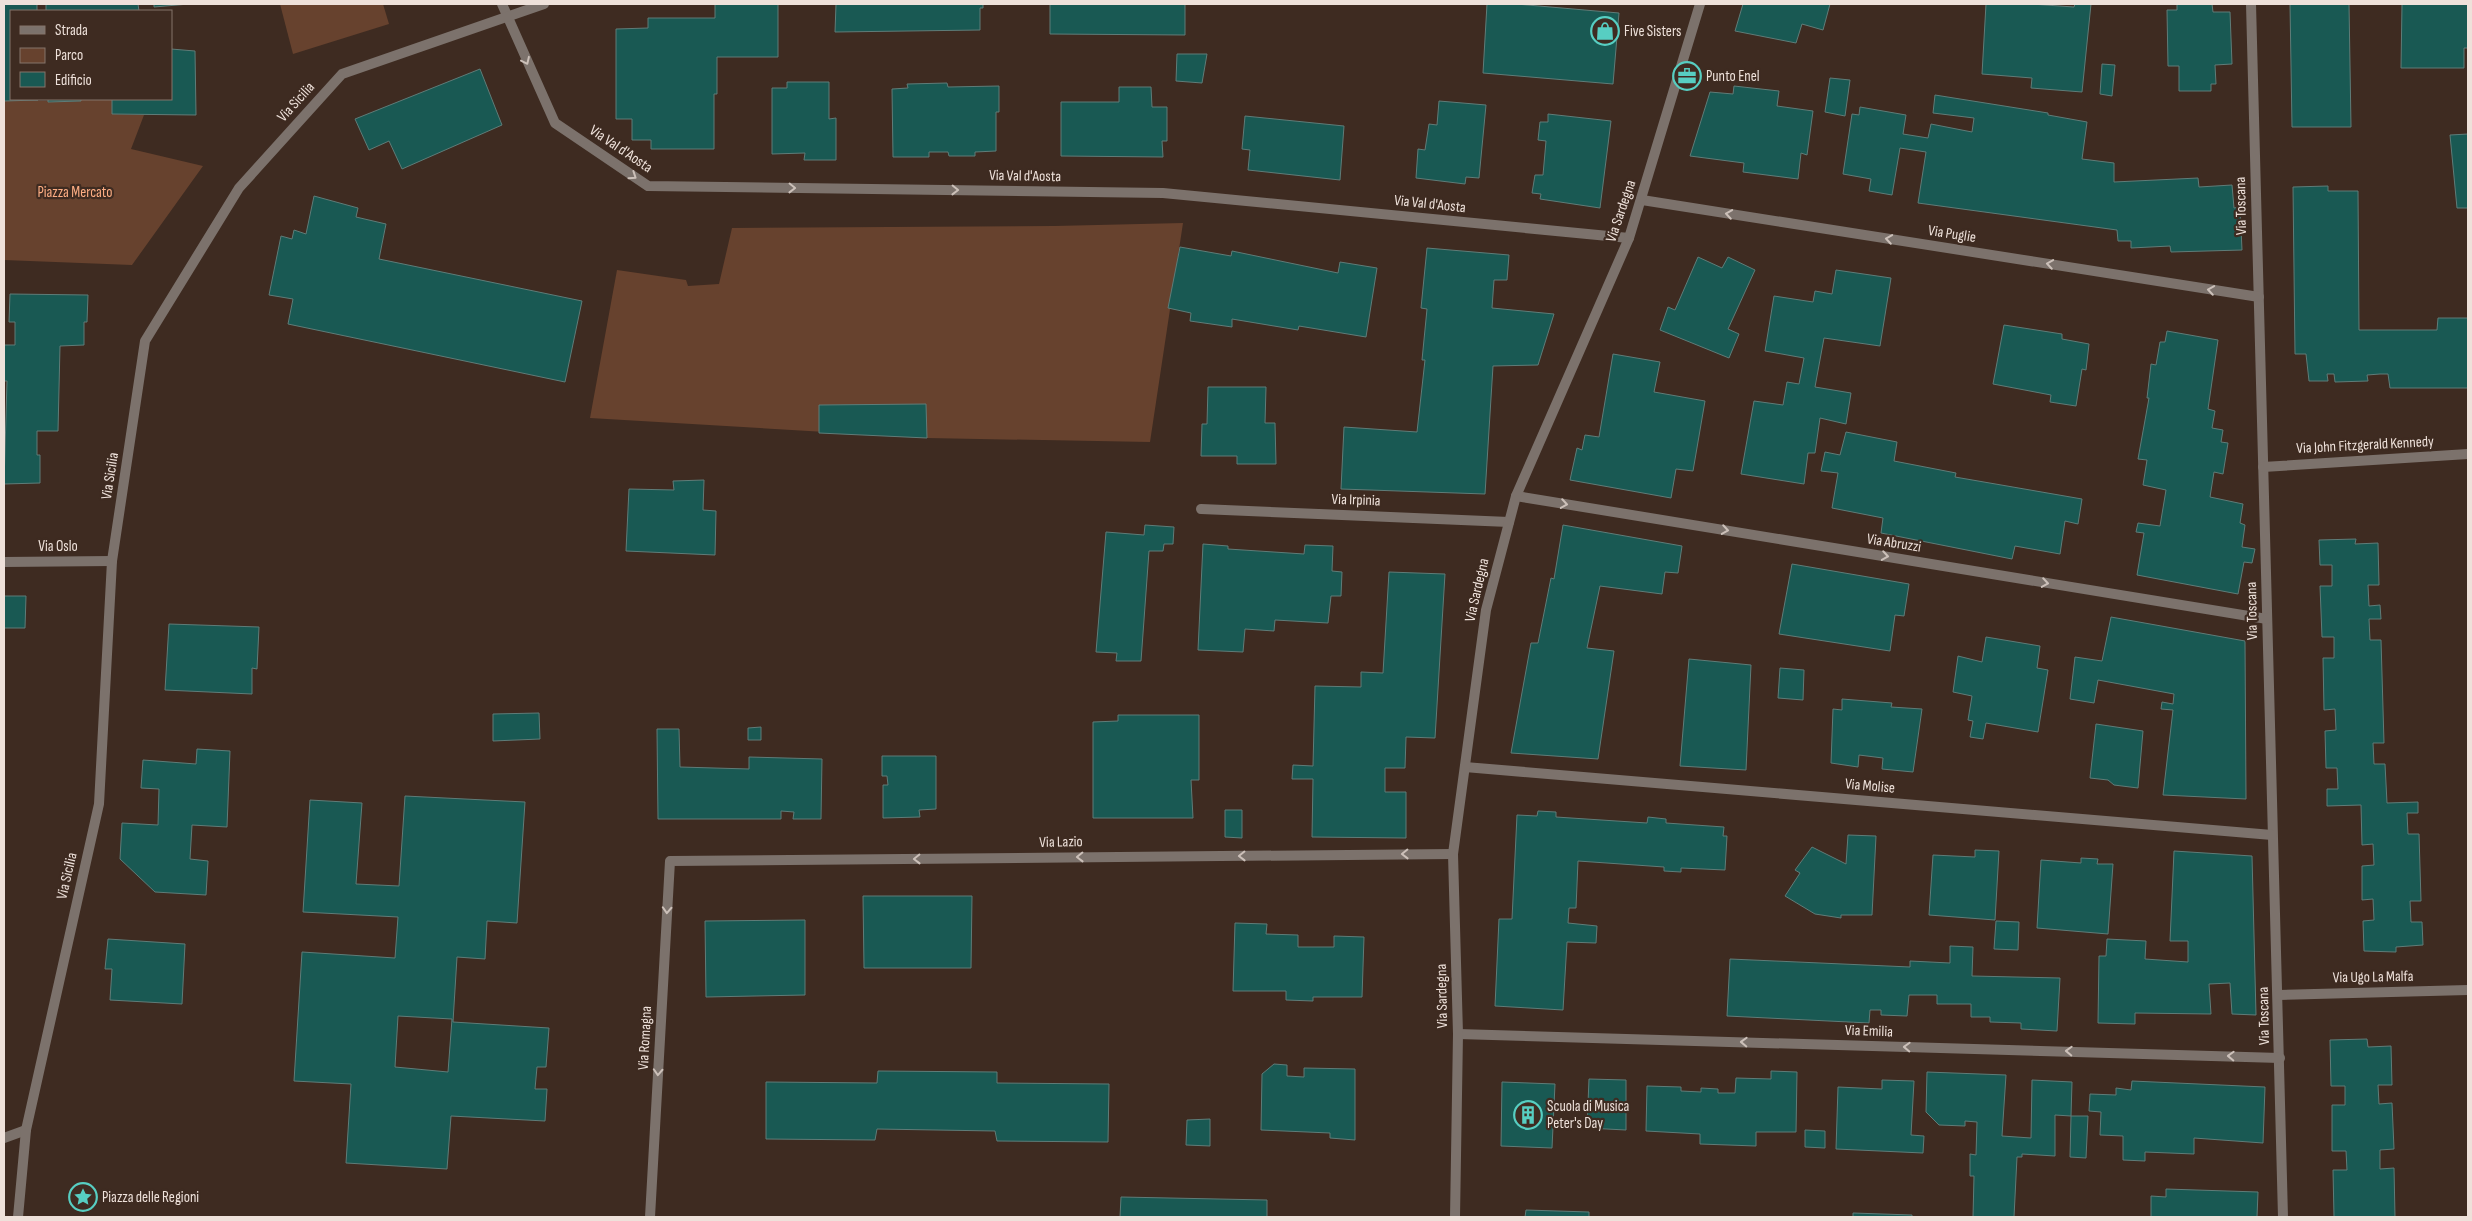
<svg xmlns="http://www.w3.org/2000/svg" width="2472" height="1221" viewBox="0 0 2472 1221" font-family="'Sofia Sans Condensed',sans-serif">
<style>
.green{fill:#67422e}
.building{fill:#195953;stroke:#5f7c78;fill-rule:evenodd}
.lines{fill:none;stroke-linecap:round;stroke-linejoin:round}
.minor{stroke:#7c726c;stroke-width:10}
.tertiary{stroke:#7c726c;stroke-width:10}
.oneway{stroke:#ccc0b9}
.labels{text-anchor:middle;dominant-baseline:central;stroke-width:4.5;stroke-linejoin:round;paint-order:stroke}
.poi-label{font-size:15px;fill:#eee1da;stroke:#3e2b21;text-anchor:start}
.street-label{font-size:15px;fill:#eee1da;stroke:#3e2b21}
.park-label{font-size:15px;fill:#feae84;stroke:#3e2b21}
</style>
<rect width="100%" height="100%" fill="#3e2b21"/>
<!-- green -->
<g class="green">
<polygon points="280,4 383,4 389,24 293,54"/>
<path d="M 81,99 L 112,99 L 112,114 L 144,115 L 131,149 L 203,166 L 132,265 L 4,260 L 4,101 C 30,100 55,102 81,101 Z"/>
<polygon points="1183,223 1150,442 927,438 590,418 617,270 686,280 688,286 719,284 732,228 1054,226"/>
</g>
<!-- building -->
<g class="building">
<polygon points="4,4 37,4 37,11 11,11 11,99 38,100 4,101"/>
<polygon points="46,4 138,4 139,11 46,11"/>
<polygon points="154,4 189,4 154,7"/>
<polygon points="715,4 778,4 778,57 717,57 717,94 714,94 714,149 651,149 651,140 632,140 632,119 616,119 616,29 648,28 648,18 715,18"/>
<polygon points="836,4 983,4 983,8 980,8 980,30 835,32"/>
<polygon points="1050,4 1185,4 1185,35 1050,34"/>
<polygon points="1487,4 1516,4 1619,13 1613,84 1483,73"/>
<polygon points="1743,4 1830,4 1823,30 1802,24 1796,43 1735,31"/>
<polygon points="1986,4 2031,4 2074,7 2075,4 2091,4 2082,92 2031,88 2032,78 1982,74"/>
<polygon points="2177,4 2212,4 2213,12 2230,12 2232,64 2215,65 2216,84 2211,84 2211,91 2179,91 2179,66 2168,66 2167,10 2177,10"/>
<polygon points="2290,4 2349,4 2351,127 2292,127"/>
<polygon points="2402,4 2468,4 2468,48 2464,48 2464,68 2401,68"/>
<polygon points="171,49 195,51 196,115 112,114 112,99 171,99"/>
<polygon points="1177,54 1207,54 1202,83 1176,81"/>
<polygon points="2102,64 2115,65 2112,96 2100,94"/>
<polygon points="480,69 502,125 402,169 389,141 369,150 355,119"/>
<polygon points="1830,78 1850,80 1845,116 1825,112"/>
<polygon points="787,82 829,82 829,119 836,118 836,160 804,160 805,153 772,154 772,88 787,88"/>
<polygon points="947,83 948,87 999,86 999,112 996,112 996,151 975,152 975,156 949,156 948,152 929,152 929,157 893,157 892,89 908,88 907,84"/>
<polygon points="1734,86 1779,91 1777,106 1813,111 1807,155 1801,153 1798,179 1743,172 1744,163 1690,156 1710,92 1733,94"/>
<polygon points="1119,87 1151,87 1152,107 1167,107 1167,141 1162,141 1163,157 1061,156 1061,102 1119,102"/>
<polygon points="1935,95 2048,113 2048,115 2087,122 2082,159 2114,163 2114,182 2198,178 2199,187 2232,185 2234,208 2240,207 2242,250 2171,252 2170,246 2131,248 2131,241 2118,241 2117,230 1918,203 1926,152 1900,148 1892,195 1869,191 1871,179 1843,174 1852,114 1859,115 1860,107 1906,115 1903,134 1928,138 1931,124 1972,132 1974,118 1933,113"/>
<polygon points="48,99 81,99 81,101 48,102"/>
<polygon points="1439,101 1486,105 1479,178 1466,177 1465,184 1416,178 1418,149 1425,150 1429,124 1437,125"/>
<polygon points="1548,114 1611,121 1600,208 1540,199 1541,194 1532,193 1535,175 1543,175 1546,141 1538,140 1540,122 1548,122"/>
<polygon points="1245,116 1344,126 1340,180 1248,170 1250,150 1242,149"/>
<polygon points="2468,134 2468,208 2457,208 2450,135"/>
<polygon points="2328,186 2328,191 2358,191 2359,330 2437,330 2438,318 2468,318 2468,388 2390,388 2388,374 2380,374 2367,375 2368,381 2335,382 2334,374 2327,374 2328,381 2309,381 2306,354 2295,354 2293,187"/>
<polygon points="314,196 358,208 356,217 386,224 379,259 582,301 565,382 288,324 293,299 269,295 281,236 292,239 294,230 306,234"/>
<polygon points="1180,247 1231,256 1232,251 1338,273 1340,262 1377,268 1366,337 1299,326 1298,330 1232,319 1232,327 1190,321 1191,313 1168,308"/>
<polygon points="1427,248 1509,255 1507,280 1494,280 1492,308 1554,314 1538,365 1493,366 1485,494 1341,489 1344,427 1417,432 1425,360 1422,360 1427,309 1421,308"/>
<polygon points="1698,257 1722,268 1728,257 1755,270 1728,329 1739,334 1729,358 1660,330 1668,307 1675,310"/>
<polygon points="1836,270 1891,278 1880,346 1824,338 1815,387 1851,393 1846,424 1820,418 1815,453 1808,453 1804,484 1741,474 1754,401 1783,405 1787,382 1799,384 1804,358 1765,351 1774,296 1813,302 1815,291 1832,294"/>
<polygon points="10,294 88,295 87,322 84,322 84,345 60,346 58,431 37,431 37,455 40,455 40,483 4,484 7,381 4,381 4,345 15,345 15,322 9,322"/>
<polygon points="2004,325 2062,334 2062,339 2089,344 2086,370 2082,369 2076,406 2050,402 2051,395 1993,384"/>
<polygon points="2167,331 2218,340 2208,409 2215,411 2212,428 2223,430 2221,442 2228,443 2223,474 2214,472 2210,497 2243,504 2240,523 2245,525 2242,547 2255,549 2252,563 2244,562 2238,594 2137,575 2144,533 2136,532 2138,523 2160,526 2166,490 2143,485 2147,460 2138,459 2149,398 2147,398 2151,364 2156,365 2160,342 2165,342"/>
<polygon points="1613,354 1660,362 1654,392 1705,401 1693,471 1676,469 1671,498 1570,480 1577,448 1582,450 1585,435 1599,437"/>
<polygon points="1208,387 1266,387 1265,423 1275,423 1276,464 1237,464 1237,456 1201,456 1202,424 1207,424"/>
<polygon points="926,404 927,438 819,433 819,405"/>
<polygon points="1846,432 1897,442 1894,461 1956,473 1955,477 2082,499 2078,524 2065,521 2060,554 2015,546 2012,559 1881,533 1883,518 1832,508 1838,473 1821,471 1825,452 1840,455"/>
<polygon points="704,480 703,510 716,511 715,555 626,551 629,489 674,490 673,481"/>
<polygon points="1145,525 1174,527 1173,544 1164,544 1163,551 1149,551 1141,661 1116,661 1117,653 1096,652 1106,532 1144,535"/>
<polygon points="1563,525 1682,546 1678,573 1665,572 1662,594 1600,586 1587,648 1614,651 1598,759 1511,753 1531,643 1538,643 1551,578 1554,579"/>
<polygon points="2356,539 2355,544 2378,543 2379,585 2368,585 2369,606 2380,605 2381,619 2369,619 2370,640 2381,640 2384,743 2373,743 2374,764 2385,764 2387,803 2418,802 2418,813 2407,813 2408,834 2419,834 2421,901 2410,901 2411,922 2422,922 2423,945 2396,947 2396,952 2364,951 2363,921 2374,920 2373,899 2362,900 2362,866 2374,865 2373,844 2362,845 2361,805 2327,806 2327,789 2338,789 2337,768 2326,768 2325,731 2336,730 2335,709 2324,710 2323,658 2334,658 2334,637 2322,637 2320,586 2332,586 2332,565 2320,565 2319,540"/>
<polygon points="1203,544 1228,546 1228,549 1304,554 1305,545 1333,546 1332,571 1342,572 1341,596 1331,596 1328,623 1275,620 1274,631 1245,629 1243,652 1198,650"/>
<polygon points="1792,564 1909,584 1904,616 1895,615 1890,651 1779,634"/>
<polygon points="1389,572 1445,574 1435,738 1406,737 1405,768 1385,768 1385,792 1406,792 1406,838 1312,837 1313,779 1292,779 1293,765 1313,766 1315,686 1361,687 1361,672 1383,673"/>
<polygon points="4,596 26,596 25,628 4,628"/>
<polygon points="2111,617 2245,641 2246,799 2163,795 2173,710 2161,709 2162,702 2173,704 2174,694 2098,680 2094,703 2070,699 2075,657 2102,661"/>
<polygon points="169,624 259,627 257,669 252,668 252,694 165,690"/>
<polygon points="1986,637 2040,646 2037,668 2048,670 2038,732 1986,723 1983,739 1970,737 1973,721 1968,720 1972,696 1953,692 1958,656 1982,662"/>
<polygon points="1689,659 1751,665 1746,770 1680,766"/>
<polygon points="1780,668 1804,670 1803,700 1778,698"/>
<polygon points="1842,699 1892,703 1891,707 1922,709 1913,772 1882,769 1883,758 1859,755 1858,767 1831,763 1833,709 1842,710"/>
<polygon points="539,713 540,739 493,741 493,714"/>
<polygon points="1118,715 1199,715 1199,780 1191,780 1193,818 1093,818 1093,722 1118,721"/>
<polygon points="2096,724 2143,731 2138,788 2114,785 2108,780 2090,778"/>
<polygon points="761,727 761,740 748,740 748,728"/>
<polygon points="657,729 679,729 680,767 749,769 749,757 822,759 821,819 793,819 794,812 781,811 781,819 658,819"/>
<polygon points="197,749 230,751 227,827 192,825 190,859 208,861 206,895 155,892 120,859 122,823 158,825 159,789 141,788 143,760 196,764"/>
<polygon points="882,756 936,756 936,809 919,810 920,817 883,818 883,785 888,785 887,776 882,776"/>
<path d="M 405,796 L 525,802 L 517,923 L 487,921 L 485,959 L 457,957 L 453,1022 L 549,1028 L 546,1067 L 537,1067 L 535,1089 L 547,1089 L 545,1121 L 451,1116 L 447,1169 L 346,1163 L 351,1084 L 294,1081 L 302,952 L 395,958 L 398,917 L 303,912 L 310,800 L 362,803 L 356,884 L 399,886 ZM 398,1016 L 452,1019 L 448,1072 L 395,1067 Z"/>
<polygon points="1225,810 1242,810 1242,838 1225,837"/>
<polygon points="1538,811 1556,812 1556,817 1647,823 1648,817 1666,819 1666,823 1724,827 1723,836 1727,836 1725,870 1681,868 1681,872 1664,871 1664,867 1578,861 1576,908 1569,908 1568,923 1597,926 1596,943 1567,942 1563,1010 1495,1006 1499,919 1512,919 1517,815 1537,816"/>
<polygon points="1848,835 1876,836 1872,915 1841,915 1841,918 1815,914 1785,896 1800,873 1795,870 1812,847 1846,864"/>
<polygon points="1975,850 1999,851 1995,920 1929,915 1933,855 1975,857"/>
<polygon points="2174,851 2252,856 2256,1015 2232,1014 2230,983 2209,984 2211,1014 2135,1013 2135,1024 2098,1023 2099,956 2106,956 2107,939 2146,941 2145,959 2188,962 2188,941 2170,941"/>
<polygon points="2081,858 2098,859 2097,864 2113,864 2108,934 2037,928 2041,860 2081,863"/>
<polygon points="863,896 972,896 971,968 864,968"/>
<polygon points="805,920 805,995 706,997 705,921"/>
<polygon points="1996,921 2019,922 2018,950 1994,949"/>
<polygon points="1235,923 1267,924 1266,934 1298,935 1298,947 1334,947 1334,936 1364,937 1362,997 1313,997 1313,1001 1286,1000 1286,991 1233,991"/>
<polygon points="108,939 185,944 182,1004 110,1000 112,969 105,969"/>
<polygon points="1950,946 1973,947 1972,976 2060,978 2057,1031 2021,1029 2021,1023 1990,1022 1990,1017 1971,1017 1971,1004 1937,1004 1937,995 1909,995 1907,1016 1881,1015 1881,1010 1870,1010 1869,1023 1727,1016 1730,959 1910,967 1910,961 1950,963"/>
<polygon points="2367,1039 2368,1047 2391,1046 2392,1085 2378,1085 2379,1104 2392,1103 2394,1149 2380,1150 2380,1169 2394,1168 2395,1217 2334,1217 2333,1170 2347,1170 2346,1151 2332,1151 2332,1105 2345,1105 2345,1086 2331,1086 2330,1040"/>
<polygon points="1274,1064 1287,1065 1287,1076 1304,1077 1304,1068 1355,1069 1355,1140 1330,1138 1330,1133 1261,1130 1262,1074"/>
<polygon points="878,1071 997,1072 997,1083 1109,1084 1108,1142 997,1141 995,1131 877,1129 875,1140 766,1139 766,1082 877,1083"/>
<polygon points="1771,1071 1797,1072 1796,1132 1756,1132 1756,1146 1700,1144 1700,1134 1646,1131 1647,1086 1681,1087 1681,1091 1701,1092 1701,1088 1718,1089 1718,1093 1735,1093 1736,1078 1771,1079"/>
<polygon points="1927,1072 2006,1075 2002,1136 2031,1138 2032,1080 2072,1082 2071,1116 2055,1115 2055,1156 2022,1154 2022,1157 2017,1157 2014,1217 1973,1217 1974,1176 1970,1176 1970,1154 1976,1155 1977,1122 1965,1121 1965,1126 1939,1125 1926,1112"/>
<polygon points="1589,1079 1626,1080 1626,1130 1587,1128"/>
<polygon points="1882,1080 1914,1081 1911,1135 1924,1136 1923,1153 1836,1149 1838,1087 1882,1089"/>
<polygon points="2132,1081 2265,1087 2263,1143 2194,1138 2194,1154 2145,1152 2145,1161 2123,1160 2123,1136 2100,1135 2101,1112 2089,1111 2090,1094 2116,1095 2116,1088 2131,1090"/>
<polygon points="1502,1082 1555,1084 1552,1148 1501,1146"/>
<polygon points="2071,1116 2088,1116 2086,1158 2070,1157"/>
<polygon points="1210,1119 1210,1146 1186,1145 1187,1120"/>
<polygon points="1805,1130 1825,1131 1825,1148 1805,1147"/>
<polygon points="2166,1189 2258,1192 2257,1217 2151,1217 2151,1196 2166,1197"/>
<polygon points="1121,1197 1267,1200 1267,1217 1120,1217"/>
<polygon points="1526,1210 1589,1212 1589,1217 1509,1217 1525,1217"/>
<polygon points="1853,1213 1912,1215 1912,1217 1853,1217"/>
</g>
<g class="lines">
<!-- minor -->
<g class="minor">
<polyline points="502,4 555,123 648,186 1163,193 1629,238"/>
<polyline points="2251,4 2283,1217"/>
<polyline points="1642,200 2259,297"/>
<polyline points="2263,467 2468,454"/>
<polyline points="1516,496 2267,619"/>
<polyline points="1201,509 1509,522"/>
<polyline points="4,562 112,561"/>
<polyline points="1465,767 2272,835"/>
<polyline points="2279,995 2468,990"/>
<polyline points="1458,1034 2280,1058"/>
<polyline points="4,1138 26,1130"/>
<polyline points="18,1217 26,1130 99,804 112,561 145,341 239,188 342,74 544,4"/>
<polyline points="650,1217 670,861 1453,854"/>
</g>
<!-- tertiary -->
<polyline class="tertiary" points="1455,1217 1458,1034 1453,854 1486,610 1516,496 1629,238 1700,4"/>
</g>
<!-- one-way arrows -->
<defs><path id="oneway-chevron" d="M-2-3.5L2.5 0L-2 3.5" fill="none" stroke-width="1.6" stroke-linecap="round" stroke-linejoin="round" transform="scale(1.25)"/></defs>
<g class="oneway">
<use href="#oneway-chevron" transform="translate(526 61) rotate(65)"/>
<use href="#oneway-chevron" transform="translate(633 176) rotate(34)"/>
<use href="#oneway-chevron" transform="translate(792 188) rotate(1)"/>
<use href="#oneway-chevron" transform="translate(955 190) rotate(1)"/>
<use href="#oneway-chevron" transform="translate(1729 214) rotate(-171)"/>
<use href="#oneway-chevron" transform="translate(1889 239) rotate(-171)"/>
<use href="#oneway-chevron" transform="translate(2050 264) rotate(-171)"/>
<use href="#oneway-chevron" transform="translate(2211 290) rotate(-171)"/>
<use href="#oneway-chevron" transform="translate(1564 504) rotate(9)"/>
<use href="#oneway-chevron" transform="translate(1725 530) rotate(9)"/>
<use href="#oneway-chevron" transform="translate(1885 556) rotate(9)"/>
<use href="#oneway-chevron" transform="translate(2045 583) rotate(9)"/>
<use href="#oneway-chevron" transform="translate(1405 854) rotate(179)"/>
<use href="#oneway-chevron" transform="translate(1242 856) rotate(179)"/>
<use href="#oneway-chevron" transform="translate(1080 857) rotate(179)"/>
<use href="#oneway-chevron" transform="translate(917 859) rotate(179)"/>
<use href="#oneway-chevron" transform="translate(667 910) rotate(93)"/>
<use href="#oneway-chevron" transform="translate(1744 1042) rotate(-178)"/>
<use href="#oneway-chevron" transform="translate(1907 1047) rotate(-178)"/>
<use href="#oneway-chevron" transform="translate(2069 1051) rotate(-178)"/>
<use href="#oneway-chevron" transform="translate(2231 1056) rotate(-178)"/>
<use href="#oneway-chevron" transform="translate(658 1072) rotate(93)"/>
</g>
<!-- icons -->
<defs>
<symbol id="shop-ring" viewBox="-11 -11 22 22"><circle r="9.5" fill="#3e2b21" stroke="#57cec2" stroke-width="1.5"/><path d="M-5-2.5h2.3a2.7 3.5 0 0 1 5.4 0H5L5.5 6h-11ZM-1.5-2.5h3a1.5 2.3 0 0 0-3 0Z" fill="#57cec2"/></symbol>
<symbol id="office-ring" viewBox="-11 -11 22 22"><circle r="9.5" fill="#3e2b21" stroke="#57cec2" stroke-width="1.5"/><path d="M-6-3h4V-5.5h4V-3h4V5H-6ZM-1-4.5V-3h2v-1.5ZM-6 0V1H6V0Z" fill="#57cec2"/></symbol>
<symbol id="building-ring" viewBox="-11 -11 22 22"><circle r="9.5" fill="#3e2b21" stroke="#57cec2" stroke-width="1.5"/><path d="M-4-6H4V6H1V3H-1V6H-4ZM-2.5-4.3h1.7v1.8h-1.7ZM.8-4.3h1.7v1.8H.8ZM-2.5-1h1.7V.8h-1.7ZM.8-1h1.7V.8H.8Z" fill="#57cec2"/></symbol>
<symbol id="sight-ring" viewBox="-11 -11 22 22"><circle r="9.5" fill="#3e2b21" stroke="#57cec2" stroke-width="1.5"/><path d="M0-6L1.8-2.2L6-1.7L2.9 1.2L3.7 5.4L0 3.3L-3.7 5.4L-2.9 1.2L-6-1.7L-1.8-2.2Z" fill="#57cec2"/></symbol>
</defs>
<g fill-rule="evenodd">
<use href="#shop-ring" x="1589" y="15" width="32" height="32"/>
<use href="#office-ring" x="1671" y="60" width="32" height="32"/>
<use href="#building-ring" x="1512" y="1099" width="32" height="32"/>
<use href="#sight-ring" x="67" y="1181" width="32" height="32"/>
</g>
<g class="labels">
<!-- poi labels -->
<g class="poi-label">
<text x="1624" y="31">Five Sisters</text>
<text x="1706" y="76">Punto Enel</text>
<text x="1547" y="1106">Scuola di Musica<tspan x="1547" dy="17">Peter's Day</tspan></text>
<text x="102" y="1197">Piazza delle Regioni</text>
</g>
<!-- street labels -->
<g class="street-label">
<text transform="translate(296 102) rotate(-48)">Via Sicilia</text>
<text transform="translate(621 149) rotate(34)">Via Val d'Aosta</text>
<text transform="translate(1025 176) rotate(1)">Via Val d'Aosta</text>
<text transform="translate(1430 204) rotate(6)">Via Val d'Aosta</text>
<text transform="translate(2241 206) rotate(-91)">Via Toscana</text>
<text transform="translate(1621 211) rotate(-71)">Via Sardegna</text>
<text transform="translate(1952 234) rotate(9)">Via Puglie</text>
<text transform="translate(2365 445) rotate(-3)">Via John Fitzgerald Kennedy</text>
<text transform="translate(110 476) rotate(-81)">Via Sicilia</text>
<text transform="translate(1356 500) rotate(2)">Via Irpinia</text>
<text transform="translate(1894 543) rotate(9)">Via Abruzzi</text>
<text x="58" y="546">Via Oslo</text>
<text transform="translate(1477 590) rotate(-77)">Via Sardegna</text>
<text transform="translate(2252 611) rotate(-91)">Via Toscana</text>
<text transform="translate(1870 786) rotate(5)">Via Molise</text>
<text transform="translate(1061 842) rotate(-1)">Via Lazio</text>
<text transform="translate(67 876) rotate(-77)">Via Sicilia</text>
<text transform="translate(2373 977) rotate(-1)">Via Ugo La Malfa</text>
<text transform="translate(1442 996) rotate(-91)">Via Sardegna</text>
<text transform="translate(2264 1016) rotate(-91)">Via Toscana</text>
<text transform="translate(1869 1031) rotate(2)">Via Emilia</text>
<text transform="translate(645 1038) rotate(-87)">Via Romagna</text>
</g>
<!-- park labels -->
<g class="park-label">
<text x="75" y="192">Piazza Mercato</text>
</g>
</g>
<!-- border -->
<rect width="2472" height="1221" fill="none" stroke="#eee1da" stroke-width="10"/>
<!-- legend -->
<rect x="10" y="10" width="162" height="90" fill="#3e2b21" stroke="#84746b"/>
<rect x="20" y="26" width="25" height="8" fill="#7c726c" stroke="#84746b"/>
<text x="55" y="35" font-size="15" fill="#eee1da">Strada</text>
<rect x="20" y="48" width="25" height="15" fill="#67422e" stroke="#84746b"/>
<text x="55" y="60" font-size="15" fill="#eee1da">Parco</text>
<rect x="20" y="72" width="25" height="15" fill="#195953" stroke="#84746b"/>
<text x="55" y="85" font-size="15" fill="#eee1da">Edificio</text>
</svg>
